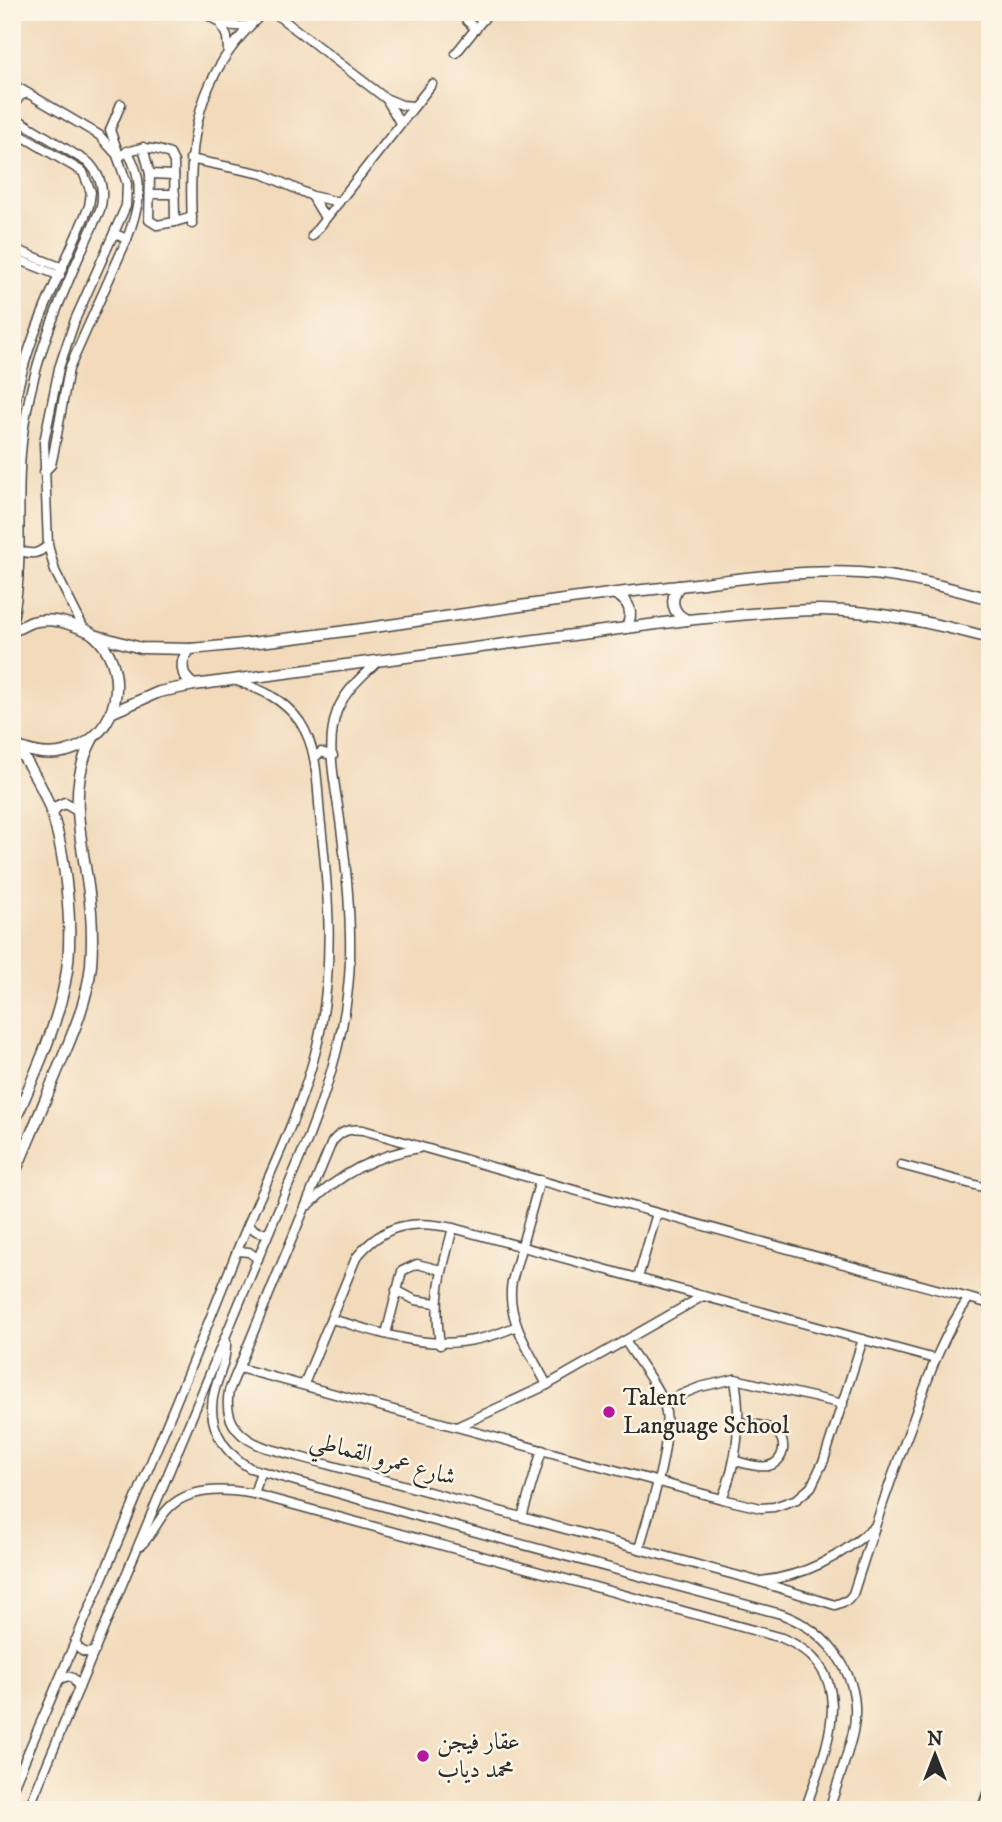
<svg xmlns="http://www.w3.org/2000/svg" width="1002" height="1822" viewBox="0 0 1002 1822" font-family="'IM FELL DW Pica',Amiri,serif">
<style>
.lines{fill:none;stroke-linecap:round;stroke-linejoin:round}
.minor-casing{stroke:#494541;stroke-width:11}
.tertiary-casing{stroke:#494541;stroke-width:13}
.primary-casing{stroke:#494541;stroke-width:16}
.minor{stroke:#fff;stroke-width:8}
.tertiary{stroke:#fff;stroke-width:10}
.primary{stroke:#fff;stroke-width:12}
.poi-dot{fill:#b5179e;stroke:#fcf5e5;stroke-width:2.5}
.labels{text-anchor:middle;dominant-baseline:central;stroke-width:5;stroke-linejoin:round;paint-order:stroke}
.poi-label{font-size:24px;fill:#2b2b2b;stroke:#fcf5e5;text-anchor:start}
.street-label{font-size:24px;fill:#2b2b2b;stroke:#fcf5e5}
</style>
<rect width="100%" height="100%" fill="#fcf5e5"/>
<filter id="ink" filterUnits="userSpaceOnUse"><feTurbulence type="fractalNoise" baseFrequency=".0143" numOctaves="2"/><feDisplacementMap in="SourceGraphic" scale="14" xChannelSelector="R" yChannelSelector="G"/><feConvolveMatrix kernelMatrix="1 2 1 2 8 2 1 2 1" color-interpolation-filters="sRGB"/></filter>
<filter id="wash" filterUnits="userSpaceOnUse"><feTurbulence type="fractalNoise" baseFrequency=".00686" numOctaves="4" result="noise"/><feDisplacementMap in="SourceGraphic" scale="28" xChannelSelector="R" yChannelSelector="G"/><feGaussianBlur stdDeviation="1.57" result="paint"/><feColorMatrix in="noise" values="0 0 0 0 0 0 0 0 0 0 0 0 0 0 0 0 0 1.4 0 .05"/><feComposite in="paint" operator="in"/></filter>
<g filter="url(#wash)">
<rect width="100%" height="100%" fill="#f2dabb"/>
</g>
<g filter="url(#ink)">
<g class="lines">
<defs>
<g id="minor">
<path d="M 203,12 C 219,23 230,29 250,25"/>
<polyline points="273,12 385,98 402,105 414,106"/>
<polyline points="464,12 467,21 476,29"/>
<polyline points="465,14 475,14 483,20"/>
<polyline points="221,24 227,37 228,51"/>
<polyline points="456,53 489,12"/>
<polyline points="12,84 99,135 117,155 127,184 126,206 75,320 59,368 44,442 48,545 55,571 84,629"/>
<polyline points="387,100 400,123"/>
<polyline points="12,108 20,96 27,93"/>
<path d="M 12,116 L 89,163 C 102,177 105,192 100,210 C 64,289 28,365 21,453 C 16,511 25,567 12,624"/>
<path d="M 12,130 L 83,172 L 91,192 L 89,206 C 60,277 20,347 12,425"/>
<polyline points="143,147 150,174 149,220 157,225 175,222"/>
<path d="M 127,151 C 146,181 139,207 127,239"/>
<polyline points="118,152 110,130 121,104"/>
<path d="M 118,158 C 134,145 151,146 170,154 L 174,162 L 175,222 L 192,217"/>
<polyline points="190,159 263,174 312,196 339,202"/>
<polyline points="150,174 174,175"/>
<polyline points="151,194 175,194"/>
<polyline points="312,196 325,218"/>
<path d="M 192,224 C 188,135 196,75 264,12"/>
<polyline points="312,236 432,84"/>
<polyline points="12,248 63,268"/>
<polyline points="12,257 60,276"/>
<polyline points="44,472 51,465 53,456 69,369 127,239 115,234"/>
<path d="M 21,551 C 32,555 39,554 48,545"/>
<polyline points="12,556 12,557"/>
<polyline points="314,758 321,752 333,756"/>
<polyline points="901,1165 990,1189"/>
<path d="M 540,1180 L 512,1281 C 505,1319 531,1353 547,1385"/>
<path d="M 309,1205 C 339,1174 376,1155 419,1148"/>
<path d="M 249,1223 C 253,1231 260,1235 269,1231"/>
<polyline points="237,1251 249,1252 258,1259"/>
<polyline points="638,1278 657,1213"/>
<polyline points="396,1290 415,1300 436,1303"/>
<path d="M 969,1298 C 941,1337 927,1381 911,1426 C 890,1481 871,1537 853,1594 L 848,1600 L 835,1605 L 757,1581 L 267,1448 C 240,1439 223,1422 229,1391 L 332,1142 C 341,1131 349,1128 363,1130 C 564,1189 767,1243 969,1298 L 990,1304"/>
<path d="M 331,1319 C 400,1338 447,1358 517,1326"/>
<polyline points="386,1334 402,1271 417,1264 441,1270"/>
<path d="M 226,1341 C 227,1358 220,1372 215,1389 C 205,1421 221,1451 250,1468 L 424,1518 L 781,1614 C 830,1632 864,1678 853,1732 C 847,1758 837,1784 829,1810"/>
<path d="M 626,1342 C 637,1360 655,1382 663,1401 C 677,1435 648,1514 639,1549"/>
<path d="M 440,1345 C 433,1297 441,1273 453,1228"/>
<polyline points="239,1368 722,1499 761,1508 774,1507 797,1499 811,1487 824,1460 863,1339"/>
<path d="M 304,1384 L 356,1258 C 383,1224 413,1219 453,1228 L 935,1359"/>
<polyline points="663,1402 700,1387 735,1379 843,1404"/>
<polyline points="459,1426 547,1385 703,1296"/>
<path d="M 735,1461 C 745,1463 757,1468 768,1466 C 783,1463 789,1443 776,1432 C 768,1425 751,1424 740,1422"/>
<polyline points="254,1494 261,1472"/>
<path d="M 722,1499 C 738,1460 742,1421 735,1379"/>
<polyline points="522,1517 542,1450"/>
<path d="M 140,1546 C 152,1536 156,1523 166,1511 C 187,1486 225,1489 254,1494 L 782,1638 C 864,1672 825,1750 805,1810"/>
<path d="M 761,1581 C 805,1576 840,1557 873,1528"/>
<path d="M 75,1641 C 78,1651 86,1655 95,1651"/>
<polyline points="60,1679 68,1676 73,1678 79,1688"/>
<path d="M 12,1790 C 87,1614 163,1438 233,1261 C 261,1189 299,1121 317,1046 C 335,968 329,893 320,816 C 317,784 318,749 300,722 C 283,698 260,689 234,680"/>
<path d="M 28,1810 L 309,1136 C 331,1079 348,1021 350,960 C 351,915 347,872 341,828 C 337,791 324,747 337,711 C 345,691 361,677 377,662"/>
</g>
<g id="tertiary">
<path d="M 679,586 C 669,600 672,613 687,620"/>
<path d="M 615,594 C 630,601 634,614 626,628"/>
<path d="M 12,631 C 19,628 25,625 32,622 C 43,619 58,620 69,624 C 77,627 87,629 94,635 C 128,665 122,724 82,745 C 60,757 39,756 16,746"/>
<path d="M 94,635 L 141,648 L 190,649 C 342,636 492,607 643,590 C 714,583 788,569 860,573 C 905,576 947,587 990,599"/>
<path d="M 190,649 C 179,661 180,676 194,685"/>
<path d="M 113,712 L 159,692 L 194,685 L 687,620 C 731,616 776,610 821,610 C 879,611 934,623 990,638"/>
<polyline points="52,813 56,807 65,803 77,810"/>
<path d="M 12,1127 C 32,1080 55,1033 65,982 C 75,934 66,844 46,798 C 39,780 28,764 17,747"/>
<path d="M 12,1179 C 27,1145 41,1110 55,1076 C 70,1040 87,1004 91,965 C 93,938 92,912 88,886 C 81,836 67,787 92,740"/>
</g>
<polyline id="primary" points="984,1810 990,1793"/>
</defs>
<!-- minor casing -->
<use href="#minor" class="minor-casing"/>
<!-- tertiary casing -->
<use href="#tertiary" class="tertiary-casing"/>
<!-- primary casing -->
<use href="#primary" class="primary-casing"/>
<!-- minor -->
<use href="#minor" class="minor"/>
<!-- tertiary -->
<use href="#tertiary" class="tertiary"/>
<!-- primary -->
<use href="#primary" class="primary"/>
</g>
</g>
<!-- markers -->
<g class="poi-dot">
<circle cx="609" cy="1412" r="7"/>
<circle cx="423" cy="1756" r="7"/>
</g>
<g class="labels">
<!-- poi labels -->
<g class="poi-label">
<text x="623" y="1398">Talent<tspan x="623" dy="28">Language School</tspan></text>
<text x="437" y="1742">عقار فيجن<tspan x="437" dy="28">محمد دياب</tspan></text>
</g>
<!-- street labels -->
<g class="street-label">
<text transform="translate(383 1459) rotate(15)">شارع عمرو القماطي</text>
</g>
</g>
<!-- margin -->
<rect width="1002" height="1822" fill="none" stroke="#fcf5e5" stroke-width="42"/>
<!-- north arrow -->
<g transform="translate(935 1755)" stroke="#fcf5e5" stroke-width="5" paint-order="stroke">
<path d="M0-5L12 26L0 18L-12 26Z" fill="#2b2b2b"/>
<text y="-10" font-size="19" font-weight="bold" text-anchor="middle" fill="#2b2b2b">N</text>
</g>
</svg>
